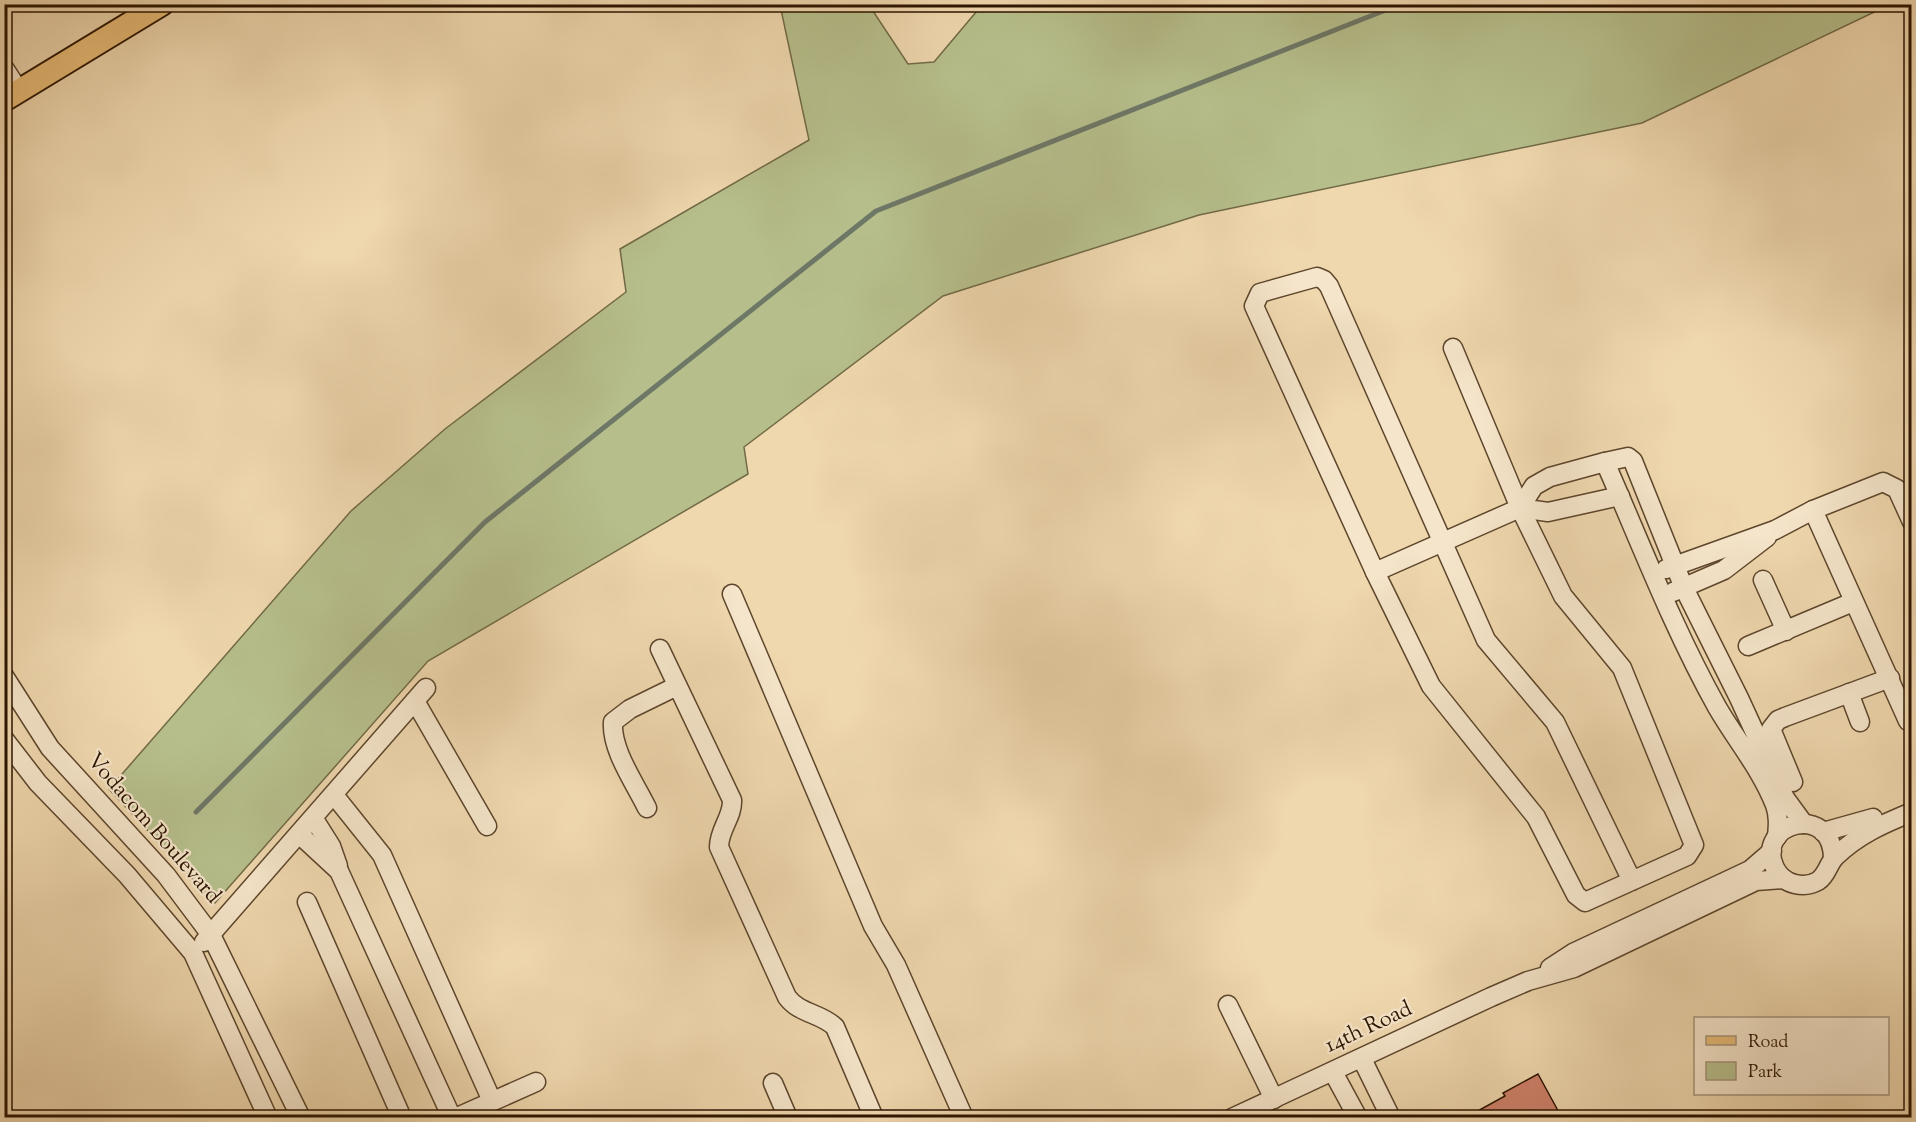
<svg xmlns="http://www.w3.org/2000/svg" width="1916" height="1122" viewBox="0 0 1916 1122" font-family="'Sorts Mill Goudy',serif">
<style>
.green{fill:#b6bf8c;stroke:#716a46;stroke-width:1.5}
.lines{fill:none;stroke-linecap:round;stroke-linejoin:round}
.stream{stroke:#6e7867;stroke-width:5}
.building{fill:#ce816b;stroke:#2c1500;stroke-width:1.5}
.minor-casing{stroke:#5d462c;stroke-width:21}
.major-casing{stroke:#2c1500;stroke-width:26}
.minor{stroke:#f5e5ca;stroke-width:18}
.major{stroke:#e8bc77;stroke-width:22}
.labels{text-anchor:middle;dominant-baseline:central;stroke-width:4.5;stroke-linejoin:round;paint-order:stroke}
.street-label{font-size:22px;fill:#2c1500;stroke:#f5e5ca}
</style>
<rect width="100%" height="100%" fill="#efd7ae"/>
<filter id="stains"><feTurbulence type="fractalNoise" baseFrequency=".00333" numOctaves="4"/><feColorMatrix values="0 0 0 0 .2 0 0 0 0 .09 0 0 0 0 .02 0 0 0 .5 -.17"/></filter>
<radialGradient id="worn" r=".72"><stop offset=".6" stop-color="#630" stop-opacity="0"/><stop offset="1" stop-color="#630" stop-opacity=".3"/></radialGradient>
<!-- green -->
<polygon class="green" points="780,5 869,5 908,64 934,62 982,5 1889,5 1642,123 1199,215 943,296 744,447 748,474 428,661 215,903 109,789 351,511 445,429 626,292 620,249 809,140"/>
<g class="lines">
<!-- stream -->
<polyline class="stream" points="196,812 485,522 876,211 1401,4"/>
</g>
<!-- building -->
<polygon class="building" points="1538,1074 1562,1118 1465,1118 1505,1096 1503,1093"/>
<g class="lines">
<defs>
<g id="minor">
<polyline points="4,68 19,91"/>
<polyline points="1453,348 1520,508 1563,596 1622,668 1694,845 1687,856 1585,902 1576,895 1536,817 1431,686 1375,572 1254,306 1260,293 1317,277 1324,280 1329,286 1486,640 1555,722 1632,881"/>
<polyline points="1605,462 1550,477 1534,486 1520,508 1548,512 1620,496"/>
<polyline points="1813,510 1908,721"/>
<polyline points="1666,569 1775,530 1813,510 1883,482 1897,489 1912,522"/>
<polyline points="1375,572 1520,508"/>
<polyline points="1763,580 1786,631"/>
<polyline points="1673,592 1724,570 1767,537"/>
<polyline points="732,594 873,926 896,965 964,1118"/>
<polyline points="1748,646 1853,602"/>
<path d="M 660,649 L 732,800 C 733,817 719,829 719,847 L 787,997 C 799,1014 821,1013 835,1027 L 874,1118"/>
<polyline points="4,676 50,748 166,875 211,935 301,1118"/>
<polyline points="1849,693 1860,722"/>
<polyline points="415,701 487,826"/>
<polyline points="4,739 38,783 127,875 193,953 268,1118"/>
<polyline points="1793,782 1771,729 1778,720 1785,717 1890,678"/>
<polyline points="334,795 382,855 492,1101"/>
<path d="M 647,808 C 635,783 611,750 613,722 L 630,709 L 677,686"/>
<polyline points="314,819 331,846 338,866"/>
<polyline points="1823,832 1873,818"/>
<polyline points="299,834 339,871 452,1118"/>
<path d="M 1777,837 C 1778,826 1779,816 1775,805 C 1761,769 1736,740 1717,707 C 1673,628 1641,544 1605,462 L 1628,457 L 1633,461 L 1684,588 L 1739,698 L 1785,798 L 1804,824"/>
<path d="M 1833,859 C 1833,801 1753,823 1775,868 C 1779,876 1786,882 1795,884 C 1803,886 1811,885 1818,881 C 1828,874 1828,863 1836,856 C 1859,834 1883,824 1912,812"/>
<polyline points="307,902 402,1118"/>
<polyline points="204,942 426,688"/>
<polyline points="1550,968 1573,953 1750,870 1772,851"/>
<polyline points="1228,1005 1274,1099"/>
<polyline points="1362,1059 1391,1118"/>
<polyline points="1333,1072 1358,1118"/>
<polyline points="773,1083 788,1118"/>
<polyline points="455,1118 536,1082"/>
<polyline points="1232,1118 1491,997 1528,981 1574,968 1756,881 1784,879"/>
</g>
<polyline id="major" points="4,100 162,4"/>
</defs>
<!-- minor casing -->
<use href="#minor" class="minor-casing"/>
<!-- major casing -->
<use href="#major" class="major-casing"/>
<!-- minor -->
<use href="#minor" class="minor"/>
<!-- major -->
<use href="#major" class="major"/>
</g>
<g class="labels">
<!-- street labels -->
<g class="street-label">
<text transform="translate(153 829) rotate(49)">Vodacom Boulevard</text>
<text transform="translate(1369 1028) rotate(-25)">14th Road</text>
</g>
</g>
<!-- margin -->
<rect width="1916" height="1122" fill="none" stroke="#efd7ae" stroke-width="24"/>
<rect x="6" y="6" width="1904" height="1110" fill="none" stroke="#2c1500" stroke-width="3"/>
<rect x="12" y="12" width="1892" height="1098" fill="none" stroke="#2c1500" stroke-width="1.5"/>
<!-- legend -->
<rect x="1694" y="1017" width="195" height="78" fill="#f5e5ca" stroke="#a59279" stroke-width="1.5"/>
<rect x="1706" y="1036" width="30" height="9" fill="#e8bc77" stroke="#a59279" stroke-width="1.5"/>
<text x="1748" y="1047" font-size="18" fill="#2c1500">Road</text>
<rect x="1706" y="1062" width="30" height="18" fill="#b6bf8c" stroke="#a59279" stroke-width="1.5"/>
<text x="1748" y="1077" font-size="18" fill="#2c1500">Park</text>
<rect width="100%" height="100%" filter="url(#stains)"/>
<rect width="100%" height="100%" fill="url(#worn)"/>
</svg>
